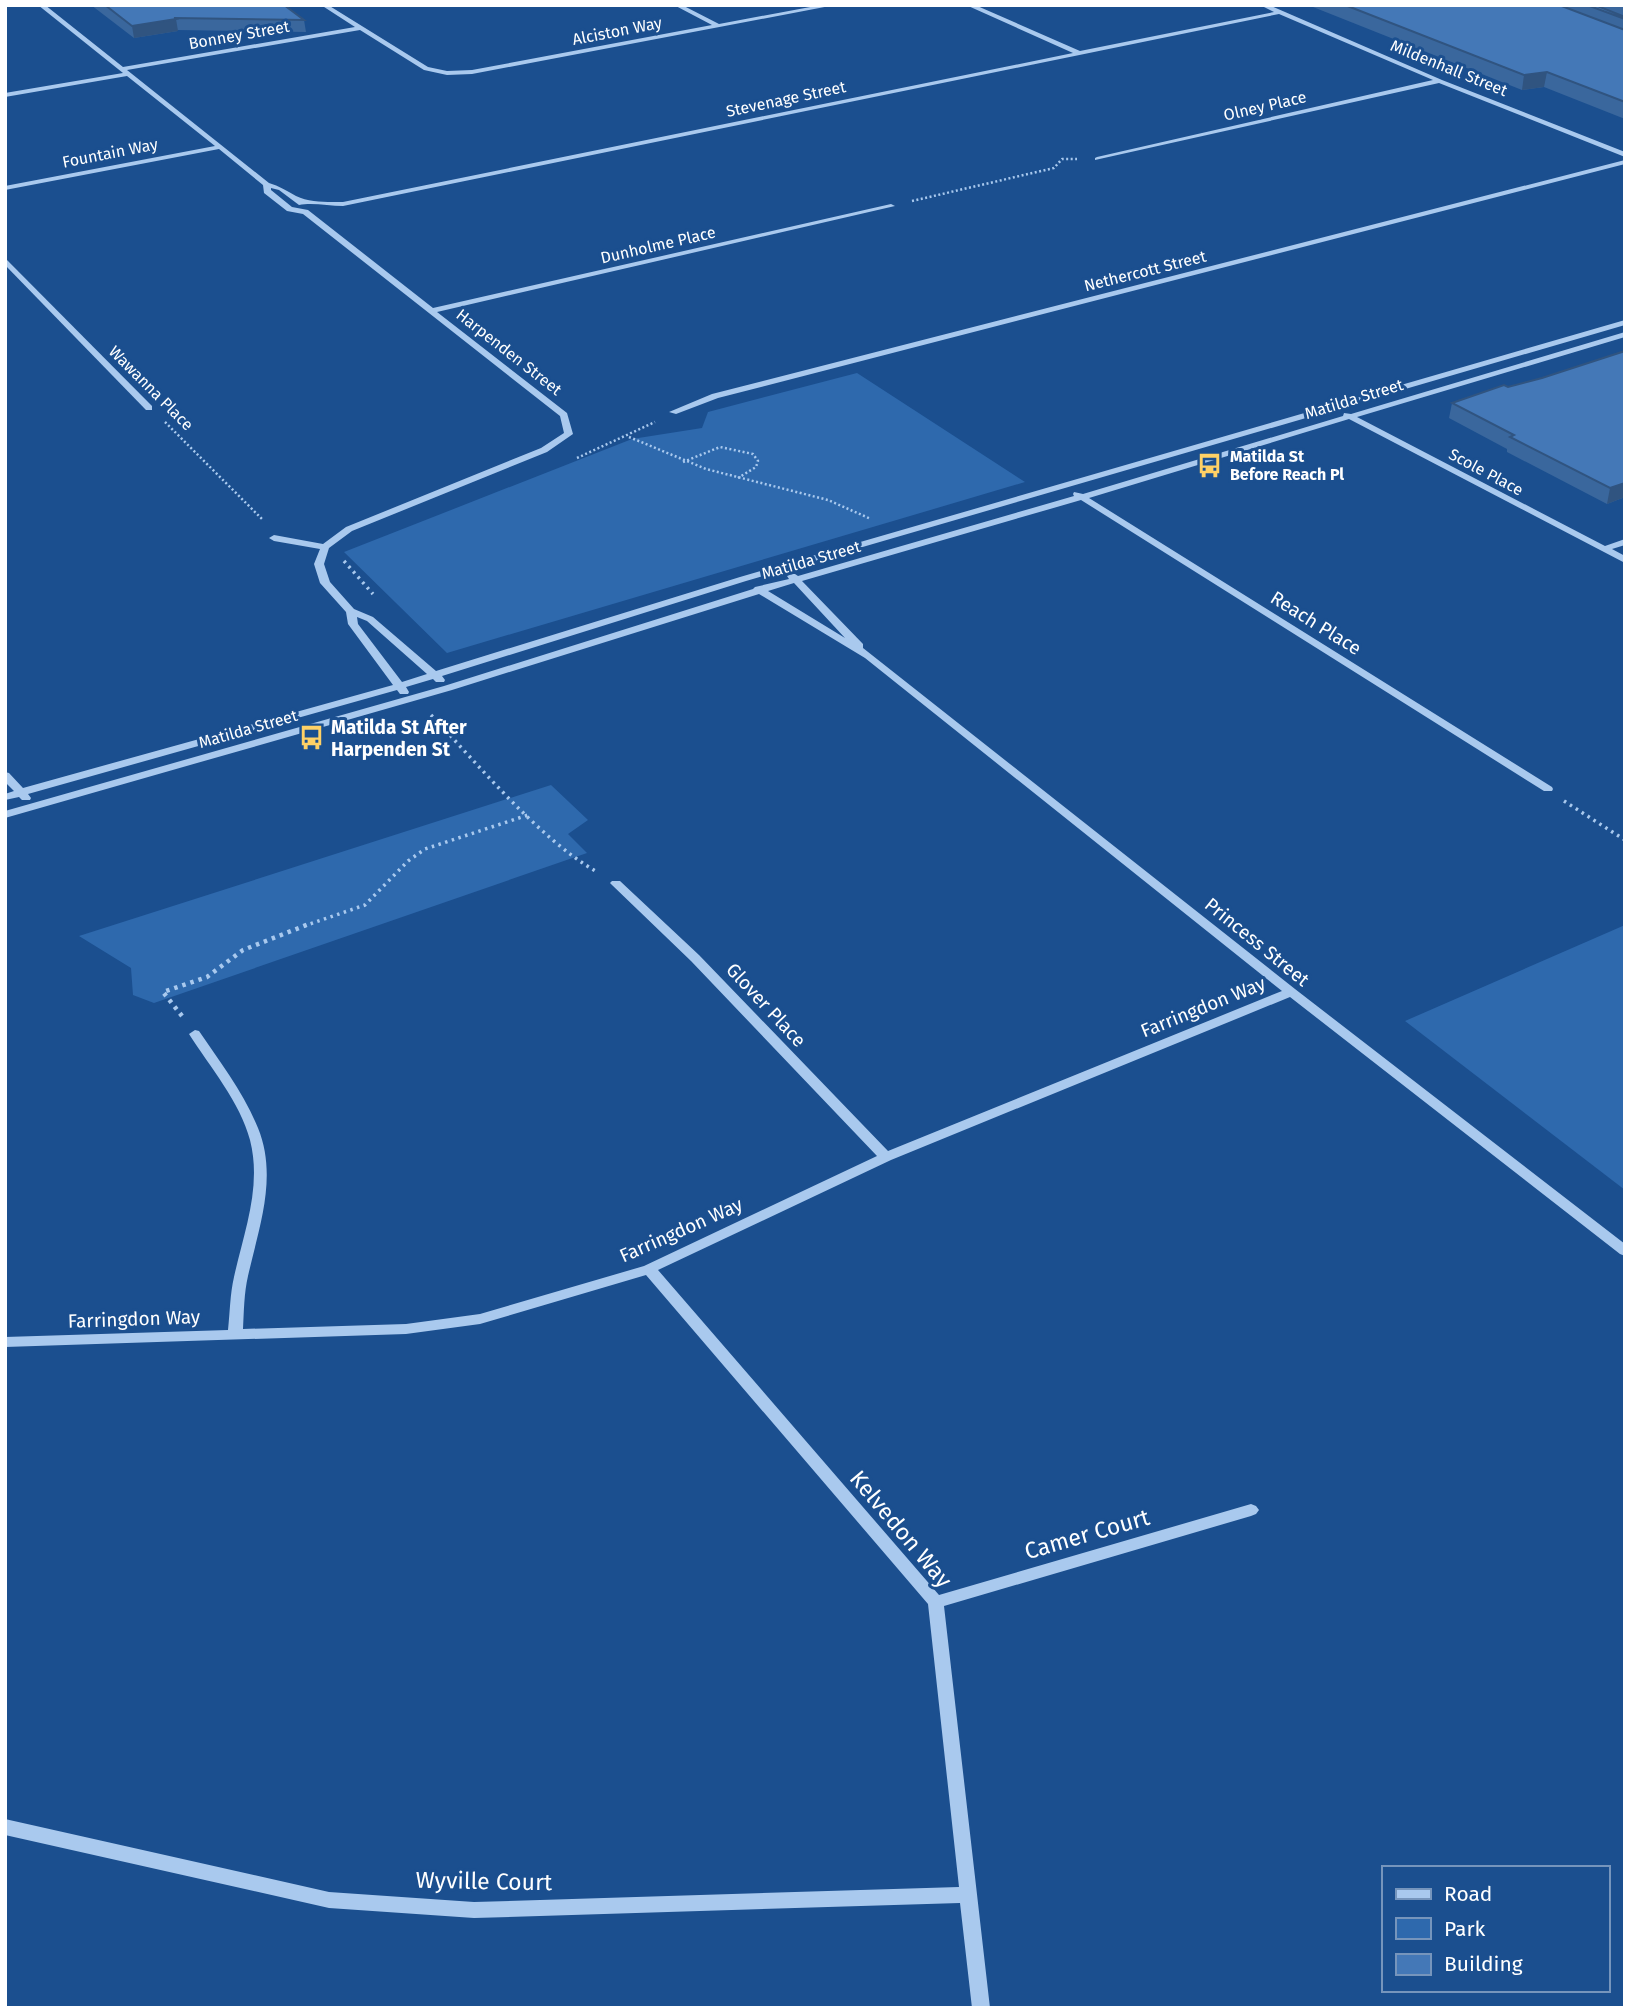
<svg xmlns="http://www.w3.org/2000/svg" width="1630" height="2013" viewBox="0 0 1630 2013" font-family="'Fira Sans',sans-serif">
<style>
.green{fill:#2e69ad}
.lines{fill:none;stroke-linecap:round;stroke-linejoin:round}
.path-far2{stroke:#a9c9ee;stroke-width:2.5;stroke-dasharray:2 2.5;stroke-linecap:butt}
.path-far1{stroke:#a9c9ee;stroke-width:3.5;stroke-dasharray:2.5 4.5;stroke-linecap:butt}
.path{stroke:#a9c9ee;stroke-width:4.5;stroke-dasharray:3.5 5;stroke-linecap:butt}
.minor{fill:#a9c9ee;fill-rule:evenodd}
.wall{fill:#3a679d}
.shaded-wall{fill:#305480}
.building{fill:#4478b7;stroke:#305480;stroke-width:2}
.labels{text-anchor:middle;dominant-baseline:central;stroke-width:6;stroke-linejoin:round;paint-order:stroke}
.far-street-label{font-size:16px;fill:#fff;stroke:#1b4f8f}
.far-poi-label{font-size:16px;font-weight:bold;fill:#fff;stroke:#1b4f8f;text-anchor:start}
.street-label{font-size:19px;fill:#fff;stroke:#1b4f8f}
.poi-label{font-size:19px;font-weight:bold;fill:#fff;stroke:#1b4f8f;text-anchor:start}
.near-street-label{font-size:23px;fill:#fff;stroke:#1b4f8f}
</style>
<rect width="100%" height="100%" fill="#1b4f8f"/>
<!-- green -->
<g class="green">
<polygon points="857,373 1025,482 447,653 344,552 632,439 702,428 708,412"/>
<polygon points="551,785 588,820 568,834 587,853 154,1003 133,995 131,968 79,936"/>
<polygon points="1625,925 1625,1190 1405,1021"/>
</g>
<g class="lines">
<!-- path-far2 -->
<g class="path-far2">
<polyline points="912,201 1054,168 1062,159 1077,159"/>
<polyline points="165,422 263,520"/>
<polyline points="629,437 706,469 828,500 871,519"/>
<polyline points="577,458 655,422"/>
<polyline points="683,462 720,447 753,454 758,461 756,467 738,478"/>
</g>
<!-- path-far1 -->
<g class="path-far1">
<polyline points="344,561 373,594"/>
<path d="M 431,715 C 479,765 538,838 597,872"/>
<polyline points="1564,801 1625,840"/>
<polyline points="304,926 365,905 408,861 425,849 528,815"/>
</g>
<!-- path -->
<polyline class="path" points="182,1016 163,992 207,977 243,950 309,924"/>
<!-- minor -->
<g class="minor">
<path d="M 38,5 L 45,5 L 123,67 L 355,27 L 321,5 L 328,5 L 428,67 L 447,71 L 472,70 L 712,25 L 674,5 L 682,5 L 719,24 L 821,5 L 835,5 L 472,74 L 447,75 L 424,70 L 360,30 L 127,70 L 269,183 C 279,186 287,191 296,196 C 310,203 328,202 343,202 L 1073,53 L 966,5 L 975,5 L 1080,51 L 1274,12 L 1260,5 L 1269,5 L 1442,80 L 1625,152 L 1625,157 L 1439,83 L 1095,160 L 1095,158 L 1097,157 L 1433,80 L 1279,14 L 343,206 C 329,206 312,202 299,205 L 279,190 L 271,188 L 271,190 L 292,207 L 308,210 L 433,308 L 891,204 L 895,206 L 437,312 L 567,413 L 573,434 L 547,452 L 352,531 L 329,548 L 324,564 L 330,582 L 354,609 L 373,617 L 436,671 L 740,577 L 1625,320 L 1625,325 L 746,581 L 442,676 L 445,680 L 444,682 L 436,682 L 433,679 L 406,687 L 409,692 L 408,694 L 400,694 L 397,690 L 28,794 L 31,798 L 30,800 L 22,800 L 19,797 L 5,800 L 5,794 L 14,791 L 5,782 L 5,772 L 9,773 L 23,788 L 393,685 L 348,624 L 346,612 L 320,583 L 314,564 L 320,549 L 274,541 L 269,538 L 274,535 L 323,544 L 346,527 L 541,448 L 564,433 L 560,416 L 303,214 L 287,211 L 264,193 L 263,185 L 219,149 L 5,190 L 5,186 L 215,146 L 127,76 L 5,97 L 5,93 L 123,73 ZM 357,617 L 367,621 L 427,674 L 402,682 L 358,624 Z"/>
<polygon points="1625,160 1625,164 718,398 676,414 669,412 712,394"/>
<polygon points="5,258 152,406 152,410 146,410 5,265"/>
<path d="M 1625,332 L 1625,337 L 1357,417 L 1605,546 L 1625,539 L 1625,545 L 1612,549 L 1625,556 L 1625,563 L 1349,419 L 1089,498 L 1552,787 L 1553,789 L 1552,791 L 1544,791 L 1081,500 L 802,581 L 863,644 L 863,648 L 1295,989 L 1625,1244 L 1625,1256 L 1620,1254 L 1290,997 L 891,1160 L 658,1270 L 939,1595 L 1251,1504 L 1256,1506 L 1259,1510 L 1256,1514 L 1251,1516 L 944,1606 L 990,2008 L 972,2008 L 960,1903 L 474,1918 L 329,1908 L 5,1835 L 5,1819 L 329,1892 L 474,1902 L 959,1887 L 928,1604 L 646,1275 L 480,1324 L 406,1334 L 5,1347 L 5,1337 L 228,1330 C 230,1312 230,1294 234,1277 C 244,1231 262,1187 250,1140 C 240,1102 210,1067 189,1034 L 195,1030 L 199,1031 C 220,1062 244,1093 258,1128 C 278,1177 259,1227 248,1276 C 244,1293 244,1311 243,1329 L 406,1324 L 480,1314 L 644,1266 L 877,1156 L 691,961 L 612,885 L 610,883 L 612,881 L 620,881 L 699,955 L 888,1151 L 1282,991 L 865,658 L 759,594 L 452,690 L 5,818 L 5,811 L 444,686 L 753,589 L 755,587 L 789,579 L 787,576 L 789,574 L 795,574 L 798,576 L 1074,496 L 1073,494 L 1074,492 L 1083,494 L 1343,416 L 1344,413 L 1351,414 ZM 794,583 L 845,638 L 768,591 Z"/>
</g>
</g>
<!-- wall -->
<g class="wall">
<polygon points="91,5 284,5 304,20 306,32 177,30 178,31 134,38"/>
<polygon points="1308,5 1625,5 1625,119 1544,87 1522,90"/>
<polygon points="1625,351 1625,497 1607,504 1507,452 1507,449 1449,418 1452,403 1542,378"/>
</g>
<!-- shaded-wall -->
<g class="shaded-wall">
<polygon points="176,19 178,31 134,38 132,26"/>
<polygon points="1547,72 1544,87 1522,90 1524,75"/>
<polygon points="1625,483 1625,497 1607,504 1610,488"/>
</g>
<!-- building -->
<g class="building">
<polygon points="105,5 284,5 304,20 174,18 176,19 132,26"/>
<polygon points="1345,5 1559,5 1625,30 1625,102 1547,72 1524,75"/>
<polygon points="1587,5 1595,5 1625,17 1625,19"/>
<polygon points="1625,351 1625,483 1610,488 1510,437 1514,435 1452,403 1504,385 1508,387 1542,378"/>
</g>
<!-- icons -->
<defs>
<symbol id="bus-bare" viewBox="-9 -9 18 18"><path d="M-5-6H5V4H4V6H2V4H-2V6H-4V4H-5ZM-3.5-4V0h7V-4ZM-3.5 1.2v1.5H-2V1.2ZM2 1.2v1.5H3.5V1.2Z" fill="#ffd166" stroke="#1b4f8f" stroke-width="2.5" paint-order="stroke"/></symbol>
</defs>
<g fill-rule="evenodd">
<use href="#bus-bare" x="1192" y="448" width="35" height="35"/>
<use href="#bus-bare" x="294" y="720" width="35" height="35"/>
</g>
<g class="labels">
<!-- far-street labels -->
<g class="far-street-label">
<text transform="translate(617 31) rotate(-11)">Alciston Way</text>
<text transform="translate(239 35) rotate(-10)">Bonney Street</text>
<text transform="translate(1449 68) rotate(22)">Mildenhall Street</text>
<text transform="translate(786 99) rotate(-12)">Stevenage Street</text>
<text transform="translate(1265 106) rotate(-13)">Olney Place</text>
<text transform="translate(110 153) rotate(-11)">Fountain Way</text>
<text transform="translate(658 245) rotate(-13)">Dunholme Place</text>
<text transform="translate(1145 271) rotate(-14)">Nethercott Street</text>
<text transform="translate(509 352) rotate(38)">Harpenden Street</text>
<text transform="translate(151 388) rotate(45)">Wawanna Place</text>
<text transform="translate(1354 399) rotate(-17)">Matilda Street</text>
<text transform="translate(1486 472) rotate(28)">Scole Place</text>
<text transform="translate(811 560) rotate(-16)">Matilda Street</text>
<text transform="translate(248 729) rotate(-16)">Matilda Street</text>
</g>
<!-- far-poi labels -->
<g class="far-poi-label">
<text x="1230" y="456">Matilda St<tspan x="1230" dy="18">Before Reach Pl</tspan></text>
</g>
<!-- street labels -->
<g class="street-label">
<text transform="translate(1316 623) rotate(32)">Reach Place</text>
<text transform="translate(1257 942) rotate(39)">Princess Street</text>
<text transform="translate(766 1005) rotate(47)">Glover Place</text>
<text transform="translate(1203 1007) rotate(-22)">Farringdon Way</text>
<text transform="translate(681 1230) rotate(-24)">Farringdon Way</text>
<text transform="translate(134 1319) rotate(-2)">Farringdon Way</text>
</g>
<!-- poi labels -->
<g class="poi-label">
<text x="331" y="727">Matilda St After<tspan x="331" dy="22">Harpenden St</tspan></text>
</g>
<!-- near-street labels -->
<g class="near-street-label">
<text transform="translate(901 1529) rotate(50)">Kelvedon Way</text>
<text transform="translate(1087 1534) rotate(-16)">Camer Court</text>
<text transform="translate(484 1881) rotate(1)">Wyville Court</text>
</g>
</g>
<!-- border -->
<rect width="1630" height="2013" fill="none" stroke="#ffffff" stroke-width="14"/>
<!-- legend -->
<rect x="1382" y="1866" width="228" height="126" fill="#1b4f8f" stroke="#7695bc" stroke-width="2"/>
<rect x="1396" y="1889" width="35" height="10" fill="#a9c9ee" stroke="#7695bc" stroke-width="2"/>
<text x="1444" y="1901" font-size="21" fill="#ffffff">Road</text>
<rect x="1396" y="1918" width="35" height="21" fill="#2e69ad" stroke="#7695bc" stroke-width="2"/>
<text x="1444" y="1936" font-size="21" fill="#ffffff">Park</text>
<rect x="1396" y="1954" width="35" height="21" fill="#4478b7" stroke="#7695bc" stroke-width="2"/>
<text x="1444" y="1971" font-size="21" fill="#ffffff">Building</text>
</svg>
